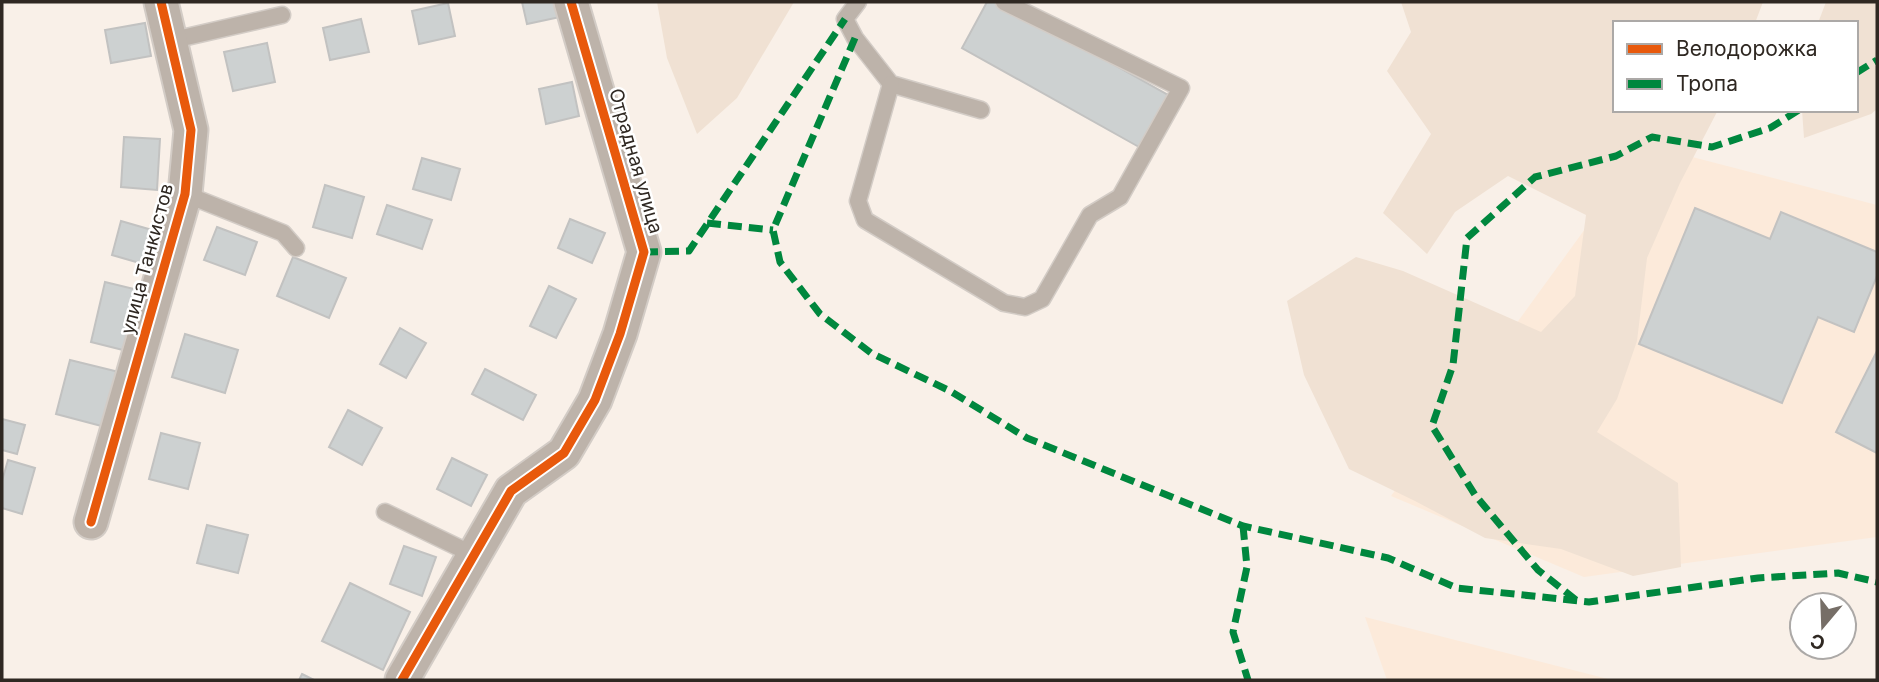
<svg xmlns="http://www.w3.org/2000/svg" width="1879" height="682" viewBox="0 0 1879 682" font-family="Inter,sans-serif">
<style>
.built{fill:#fceada}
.green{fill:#f0e1d3}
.building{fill:#cdd1d1;stroke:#c2c2c1;stroke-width:2}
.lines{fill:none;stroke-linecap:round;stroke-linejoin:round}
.lane-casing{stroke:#d3ccc6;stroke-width:19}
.street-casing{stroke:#d3ccc6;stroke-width:37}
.lane{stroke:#bdb3aa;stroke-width:16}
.street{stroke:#bdb3aa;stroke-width:33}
.quiet{stroke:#00873e;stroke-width:7;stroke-dasharray:14 7;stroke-linecap:butt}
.cycleway-casing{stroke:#fff;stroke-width:13}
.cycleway{stroke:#e8590c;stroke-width:9}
.labels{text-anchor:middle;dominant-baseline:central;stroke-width:5;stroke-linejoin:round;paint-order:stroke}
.street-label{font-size:19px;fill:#2f2822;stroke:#fff}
</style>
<rect width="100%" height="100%" fill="#f9f0e8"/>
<!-- built -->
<g class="built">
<polygon points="1646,145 1877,205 1877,537 1584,577 1391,496"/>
<polygon points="1365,617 1612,680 1387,680"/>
</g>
<!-- green -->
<g class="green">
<polygon points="657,2 794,2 737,98 697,134 667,58"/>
<polygon points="1401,2 1763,2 1755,23 1615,23 1615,110 1718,110 1680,183 1647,258 1637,341 1617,399 1597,432 1678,483 1681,567 1633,576 1561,549 1485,538 1415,501 1349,469 1304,375 1287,301 1356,257 1403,271 1541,332 1575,296 1586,215 1508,176 1455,212 1427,254 1383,213 1431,134 1387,71 1411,32"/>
<polygon points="1826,2 1877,2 1877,109 1871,114 1804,138 1802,110 1856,110 1856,23 1818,23"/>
</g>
<!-- building -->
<g class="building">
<polygon points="522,2 556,2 560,17 527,24"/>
<polygon points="987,2 1002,2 1168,95 1139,147 962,48"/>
<polygon points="448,3 455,36 419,44 412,11"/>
<polygon points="361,19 369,52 330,60 323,28"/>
<polygon points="145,23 151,56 111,63 105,30"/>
<polygon points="267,43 275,82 233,91 224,52"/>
<polygon points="572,82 579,116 546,124 539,89"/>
<polygon points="124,137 160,139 157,190 121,187"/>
<polygon points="422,158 460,169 451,200 413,189"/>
<polygon points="325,185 364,197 352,238 313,227"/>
<polygon points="387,205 432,220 422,249 377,234"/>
<polygon points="1695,208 1770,239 1781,212 1877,252 1877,276 1854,332 1818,317 1782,403 1639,344"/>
<polygon points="570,219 605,233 592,263 558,248"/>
<polygon points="121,221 152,230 143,264 112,255"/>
<polygon points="217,227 257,242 245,275 204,260"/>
<polygon points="293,257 346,278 329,318 277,296"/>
<polygon points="105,282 138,290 123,350 91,342"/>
<polygon points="549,286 576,299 556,338 530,326"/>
<polygon points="400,328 426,343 406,378 380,364"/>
<polygon points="185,334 238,350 225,393 172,377"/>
<polygon points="1877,351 1877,453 1836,432"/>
<polygon points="70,360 123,373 109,428 56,414"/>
<polygon points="485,369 536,395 523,420 472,394"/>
<polygon points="348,410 382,428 362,465 329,447"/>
<polygon points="2,419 25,425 17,454 2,450"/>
<polygon points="161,433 200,443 188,489 149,479"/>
<polygon points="452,458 487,475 471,506 437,489"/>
<polygon points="8,460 35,468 22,514 2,508 2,481"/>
<polygon points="207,525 248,535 238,573 197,563"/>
<polygon points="404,546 436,557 422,596 390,584"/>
<polygon points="350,583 410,612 383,670 322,641"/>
<polygon points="302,674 314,680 299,680"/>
</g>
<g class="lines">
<defs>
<g id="lane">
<polyline points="858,2 845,19 855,38 891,84 981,110"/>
<polyline points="169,41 282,15"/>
<polyline points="891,84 858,201 865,220 1004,303 1025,307 1042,299 1090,215 1120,197 1181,88 1004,2"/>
<polyline points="185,194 283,233 296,248"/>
<polyline points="385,512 474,555"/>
</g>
<g id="street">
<polyline points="91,522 185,194 191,130 161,2"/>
<polyline points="402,680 511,491 564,453 595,400 620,334 644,252 571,2"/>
</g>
</defs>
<!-- lane casing -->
<use href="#lane" class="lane-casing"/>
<!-- street casing -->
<use href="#street" class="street-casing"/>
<!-- lane -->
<use href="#lane" class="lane"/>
<!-- street -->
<use href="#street" class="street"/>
<!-- quiet -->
<g class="quiet">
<polyline points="855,38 773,230 780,262 820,314 871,353 950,391 1027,438 1243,526 1388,558 1457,588 1589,602 1758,578 1838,573 1877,582"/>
<polyline points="1856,73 1877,60"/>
<polyline points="707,223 773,230"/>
<polyline points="644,252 689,251 845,19"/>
<polyline points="1243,526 1247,567 1233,632 1248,680"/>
<polyline points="1576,600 1538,570 1475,495 1432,426 1453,365 1467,238 1535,177 1616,156 1652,137 1712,147 1770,128 1799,110"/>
</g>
<defs>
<g id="cycleway">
<polyline points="91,522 185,194 191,130 161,2"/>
<polyline points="402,680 511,491 564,453 595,400 620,334 644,252 571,2"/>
</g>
</defs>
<!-- cycleway casing -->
<use href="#cycleway" class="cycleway-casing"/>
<!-- cycleway -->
<use href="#cycleway" class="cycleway"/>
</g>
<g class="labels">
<!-- street labels -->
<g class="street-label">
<text transform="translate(636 161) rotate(74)">Отрадная улица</text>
<text transform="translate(147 259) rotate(-75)">улица Танкистов</text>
</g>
</g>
<!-- border -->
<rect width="1879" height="682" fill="none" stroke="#2f2822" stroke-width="7"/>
<!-- legend -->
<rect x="1613" y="21" width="245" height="91" fill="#ffffff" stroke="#aca9a7" stroke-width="2"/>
<rect x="1627" y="44" width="35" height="10" fill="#e8590c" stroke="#aca9a7" stroke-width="2"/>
<text x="1676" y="56" font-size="21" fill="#2f2822">Велодорожка</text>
<rect x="1627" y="79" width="35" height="10" fill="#00873e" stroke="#aca9a7" stroke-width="2"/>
<text x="1676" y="91" font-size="21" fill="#2f2822">Тропа</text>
<!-- north arrow -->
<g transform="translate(1823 626) rotate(199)"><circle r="33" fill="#ffffff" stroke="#aca9a7" stroke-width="2"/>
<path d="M0-5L12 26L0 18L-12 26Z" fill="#766e67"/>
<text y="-10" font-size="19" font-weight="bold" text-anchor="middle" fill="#2f2822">С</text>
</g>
</svg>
